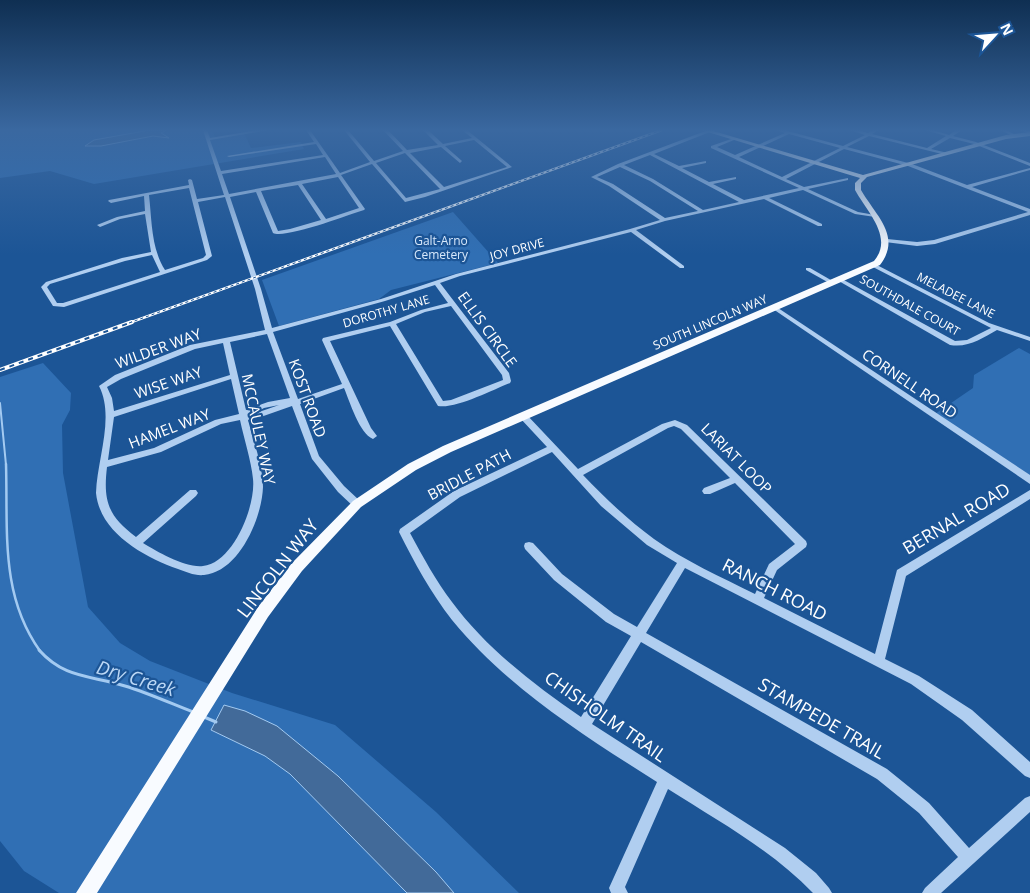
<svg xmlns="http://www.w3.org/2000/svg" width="1030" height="893" viewBox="0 0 1030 893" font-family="'Open Sans',sans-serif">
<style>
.green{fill:#306fb4}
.water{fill:#426a99;stroke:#a3caf1}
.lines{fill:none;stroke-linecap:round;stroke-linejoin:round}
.stream-far2{stroke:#a3caf1;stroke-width:2}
.stream-far1{stroke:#a3caf1;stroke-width:2.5}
.stream{stroke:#a3caf1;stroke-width:3}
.minor{fill:#b0cef0;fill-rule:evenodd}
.major{fill:#f8fbff;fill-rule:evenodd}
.rail-far1-casing{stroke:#fff;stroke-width:2.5}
.rail-casing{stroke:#fff;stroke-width:4}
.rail-far1{stroke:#1c5596;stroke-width:1;stroke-dasharray:3;stroke-linecap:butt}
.rail{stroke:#1c5596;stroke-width:2;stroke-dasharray:5;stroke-linecap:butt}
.labels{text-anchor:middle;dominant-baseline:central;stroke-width:4.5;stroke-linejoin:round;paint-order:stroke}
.far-park-label{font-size:12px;fill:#d7e8fb;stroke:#1c5596}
.far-street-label{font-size:12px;fill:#fff;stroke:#1c5596}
.street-label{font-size:15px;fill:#fff;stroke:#1c5596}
.near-street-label{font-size:18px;fill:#fff;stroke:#1c5596}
.near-water-label{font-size:19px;font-style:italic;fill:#bcd8f6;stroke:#1c5596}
</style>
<rect width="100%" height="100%" fill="#1c5596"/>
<!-- green -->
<g class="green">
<polygon points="0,130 212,130 215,137 244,133 251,148 301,142 304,149 94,184 50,171 0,178"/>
<polygon points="453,212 498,263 391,290 379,299 279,326 262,280"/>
<polygon points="1019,348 1030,354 1030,477 935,414 973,388 974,375"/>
<polygon points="43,363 71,393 70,410 62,425 63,473 88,607 120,643 150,661 232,693 335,725 436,812 519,893 59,893 24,871 0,841 0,377"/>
</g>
<!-- water -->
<g class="water">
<polygon points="150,130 167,130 161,133 169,138 153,136 101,146 85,146 94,140"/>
<polygon points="224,705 245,711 277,726 338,776 436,872 454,893 407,893 290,774 265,756 211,730"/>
</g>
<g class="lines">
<!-- stream-far2 -->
<polyline class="stream-far2" points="0,403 6,465"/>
<!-- stream-far1 -->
<path class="stream-far1" d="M 6,464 C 8,532 0,595 40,651"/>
<!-- stream -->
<g class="stream">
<path d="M 39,650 C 65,679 90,675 125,686 C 148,693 170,703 193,712"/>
<polyline points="204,717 216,722"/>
</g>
<!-- minor -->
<g class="minor">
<path d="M 203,130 L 207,130 L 210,138 L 257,130 L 269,130 L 210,140 L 221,171 L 323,155 L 316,144 L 229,157 L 227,156 L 314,142 L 306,130 L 310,130 L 340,173 L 370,162 L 344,130 L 348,130 L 374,161 L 403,151 L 383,130 L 388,130 L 407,150 L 438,145 L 423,130 L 428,130 L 443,144 L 472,138 L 462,130 L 467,130 L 512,167 L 425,197 L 405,202 L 372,164 L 341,175 L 365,209 L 364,210 C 348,215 285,239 273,233 L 256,192 L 230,197 L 261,289 L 272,328 L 381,299 L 456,274 L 630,229 L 660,220 L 609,186 L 591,177 L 618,164 L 708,130 L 715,130 L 654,154 L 679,166 L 706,161 L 706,163 L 682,168 L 709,182 L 736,177 L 736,179 L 713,184 L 744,200 L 799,188 L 711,148 L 711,146 L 734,138 L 734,140 L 717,147 L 735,155 L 785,133 L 776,130 L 784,130 L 843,146 L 865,135 L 850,130 L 858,130 L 868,133 L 873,130 L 879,130 L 872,134 L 927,148 L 946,136 L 925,130 L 933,130 L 949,135 L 956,130 L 962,130 L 953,136 L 976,142 L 1030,163 L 1030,166 L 974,144 L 950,138 L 931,149 L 948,153 L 946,155 L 869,136 L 847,147 L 912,164 L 967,185 L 1030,168 L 1030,170 L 972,187 L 1030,209 L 1030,215 L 935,244 L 917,246 L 885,242 L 884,241 L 887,239 L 917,242 L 934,240 L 1028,212 L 908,166 L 844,149 L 786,179 L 804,187 L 848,178 L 848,180 L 808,189 L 858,212 L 875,215 L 875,217 L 855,214 L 803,190 L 769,198 L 822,224 L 822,226 L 818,226 L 764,199 L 665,221 L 636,230 L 684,266 L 684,268 L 680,268 L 631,232 L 460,276 L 440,283 L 509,373 L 511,381 L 510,383 C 492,390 456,409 438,406 L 390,326 L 330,341 L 371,428 L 377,436 L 373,439 C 359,433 350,402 344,388 L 300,404 L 319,456 L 344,486 L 360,501 L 362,504 L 360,507 L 357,508 L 354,507 L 338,492 L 312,459 L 292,406 L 255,419 L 248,420 C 253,439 263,467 263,487 C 262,518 239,572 204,575 C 195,576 186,572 178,569 C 144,557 100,533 96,493 C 97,459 115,417 99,386 L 115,375 L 190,345 L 265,330 L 255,289 L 225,197 L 198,202 L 212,256 L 207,260 L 64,307 L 53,306 L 41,287 L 46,282 L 122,258 L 151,252 L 145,214 L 120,219 L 100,227 L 97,225 L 117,217 L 145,211 L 144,196 L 111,203 L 108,201 L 109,200 L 189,185 L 188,180 L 190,179 L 192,180 L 197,199 L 224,195 ZM 789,134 L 840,148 L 782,177 L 739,157 ZM 474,140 L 507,167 L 444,187 L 410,153 L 441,147 L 460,163 L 462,161 L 445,146 ZM 405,153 L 440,189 L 406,198 L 376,163 ZM 650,155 L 739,202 L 703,210 L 653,179 L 624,165 ZM 325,157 L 336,174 L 229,194 L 222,174 ZM 620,167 L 650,181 L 698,211 L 665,218 L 613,184 L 597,177 ZM 338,177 L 359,208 L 326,219 L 302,184 ZM 298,185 L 321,220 L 290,229 L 278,231 L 261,191 ZM 189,188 L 206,255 L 203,258 L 165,270 C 151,248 152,221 149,195 ZM 152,255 L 160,272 L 63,303 L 57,303 L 47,287 L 50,284 L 125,261 ZM 435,285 L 448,303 L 421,310 L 390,322 L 323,338 L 322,340 L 342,384 L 298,399 L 273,332 L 385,301 ZM 451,306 L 502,375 L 503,380 L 451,400 L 443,401 L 396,324 L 425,312 ZM 267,334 L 290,398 L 268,402 L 246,410 L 230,342 ZM 223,343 L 230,375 L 114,411 L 112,398 L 107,387 L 121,379 L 195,349 ZM 231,379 L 239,414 L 215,420 L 154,448 L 108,460 L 114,417 ZM 279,405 L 253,414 L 264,408 ZM 240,420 C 244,439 251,460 253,479 C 256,506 233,563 203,566 C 185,568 158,552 143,543 L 196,496 L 198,493 L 196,490 L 190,490 L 136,537 C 108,516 103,501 107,467 L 161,452 L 221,424 Z"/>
<polygon points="1000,130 1006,130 1016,135 1013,136"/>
<polygon points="1021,130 1030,131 1030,133 1022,131"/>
<path d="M 873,263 L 989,323 L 1030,337 L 1030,341 L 997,330 C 982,338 969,348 950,345 L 837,280 L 842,279 L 955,341 L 967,340 L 991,328 L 871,266 L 870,265 Z"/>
<polygon points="806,268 810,268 836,283 831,284 806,270"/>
<polygon points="775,306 1030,475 1030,484 773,309 772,308"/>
<path d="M 523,413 L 526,414 L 578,469 L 662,424 L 675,420 L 687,425 L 806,541 L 807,544 L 806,547 L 777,570 L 764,598 L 875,654 L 897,570 L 1030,490 L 1030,499 L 906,576 L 885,659 L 919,676 L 972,710 L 1030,762 L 1030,778 L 1025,776 L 962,720 L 911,684 L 685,568 L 646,633 L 887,769 L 929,803 L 969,848 L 1025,798 L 1030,796 L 1030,812 L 941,893 L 922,893 L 925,888 L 958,857 L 919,813 L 877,779 L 641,642 L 592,724 L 785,848 L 816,873 L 829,888 L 832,893 L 813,893 C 772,850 718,821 668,789 L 625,887 L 628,893 L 611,893 L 609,888 L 657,782 C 583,735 508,688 452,620 C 431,593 414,562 399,532 L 400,529 L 454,491 L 547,447 L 520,418 L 519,416 ZM 674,426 L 681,429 L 730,478 L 704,488 L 702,491 L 704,494 L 710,494 L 735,483 L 795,544 L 769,564 L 755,594 C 721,577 685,561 654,539 C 628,520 605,498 583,475 L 668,428 ZM 552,452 L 601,506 L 647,545 L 677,563 L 637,627 L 614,614 L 562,574 L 533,543 L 529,542 L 525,543 L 524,546 L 525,549 L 554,580 L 606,622 L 631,636 L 581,717 C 534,685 486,648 452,602 C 436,581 423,557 410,533 L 460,497 Z"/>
</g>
<!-- major -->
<path class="major" d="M 701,130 L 710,130 L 863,175 L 1006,135 L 1030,132 L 1030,136 L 1006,139 L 867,177 L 861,183 L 861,190 C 876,216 902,236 880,265 L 451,452 L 416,470 L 361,507 L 302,571 L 268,617 L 97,893 L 76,893 L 258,607 L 292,563 L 353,501 L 408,464 L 443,446 L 874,261 C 894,237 867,212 855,190 L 855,183 L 860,178 Z"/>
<defs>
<polyline id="rail-far1" points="129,323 662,130"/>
<polyline id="rail" points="0,370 132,322"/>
</defs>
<!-- rail-far1 casing -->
<use href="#rail-far1" class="rail-far1-casing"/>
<!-- rail casing -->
<use href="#rail" class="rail-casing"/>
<!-- rail-far1 -->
<use href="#rail-far1" class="rail-far1"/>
<!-- rail -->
<use href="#rail" class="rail"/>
</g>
<!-- sky -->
<linearGradient id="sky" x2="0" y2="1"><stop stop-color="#0f2f52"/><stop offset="0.51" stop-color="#3a68a0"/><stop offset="1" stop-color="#3a68a0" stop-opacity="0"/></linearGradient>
<rect width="1030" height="255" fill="url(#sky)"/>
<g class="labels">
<!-- far-park labels -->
<g class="far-park-label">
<text x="441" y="240">Galt-Arno<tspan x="441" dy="14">Cemetery</tspan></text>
</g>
<!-- far-street labels -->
<g class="far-street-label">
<text transform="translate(517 249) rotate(-15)">JOY DRIVE</text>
<text transform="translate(956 295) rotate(27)">MELADEE LANE</text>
<text transform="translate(910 305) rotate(29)">SOUTHDALE COURT</text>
<text transform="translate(386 311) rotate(-16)">DOROTHY LANE</text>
<text transform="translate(710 322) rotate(-23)">SOUTH LINCOLN WAY</text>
</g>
<!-- street labels -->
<g class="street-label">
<text transform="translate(488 329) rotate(54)">ELLIS CIRCLE</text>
<text transform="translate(158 348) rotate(-20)">WILDER WAY</text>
<text transform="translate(168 382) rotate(-19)">WISE WAY</text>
<text transform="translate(910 383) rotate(34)">CORNELL ROAD</text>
<text transform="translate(308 398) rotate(70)">KOST ROAD</text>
<text transform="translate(169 428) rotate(-21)">HAMEL WAY</text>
<text transform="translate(259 429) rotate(78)">MCCAULEY WAY</text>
<text transform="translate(737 458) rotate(45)">LARIAT LOOP</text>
<text transform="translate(469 474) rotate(-28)">BRIDLE PATH</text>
</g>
<!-- near-street labels -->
<g class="near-street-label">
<text transform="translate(956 518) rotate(-31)">BERNAL ROAD</text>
<text transform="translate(277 568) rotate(-52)">LINCOLN WAY</text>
<text transform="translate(775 589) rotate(27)">RANCH ROAD</text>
<text transform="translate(606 716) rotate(35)">CHISHOLM TRAIL</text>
<text transform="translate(822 718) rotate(30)">STAMPEDE TRAIL</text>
</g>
<!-- near-water labels -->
<g class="near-water-label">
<text transform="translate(136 678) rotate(17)">Dry Creek</text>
</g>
</g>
<!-- north arrow -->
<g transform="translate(995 35) rotate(64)" stroke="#1c5596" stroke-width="4" paint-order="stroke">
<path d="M0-4L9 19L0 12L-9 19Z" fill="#ffffff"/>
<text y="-8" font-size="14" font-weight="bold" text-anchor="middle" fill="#ffffff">N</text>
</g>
</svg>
